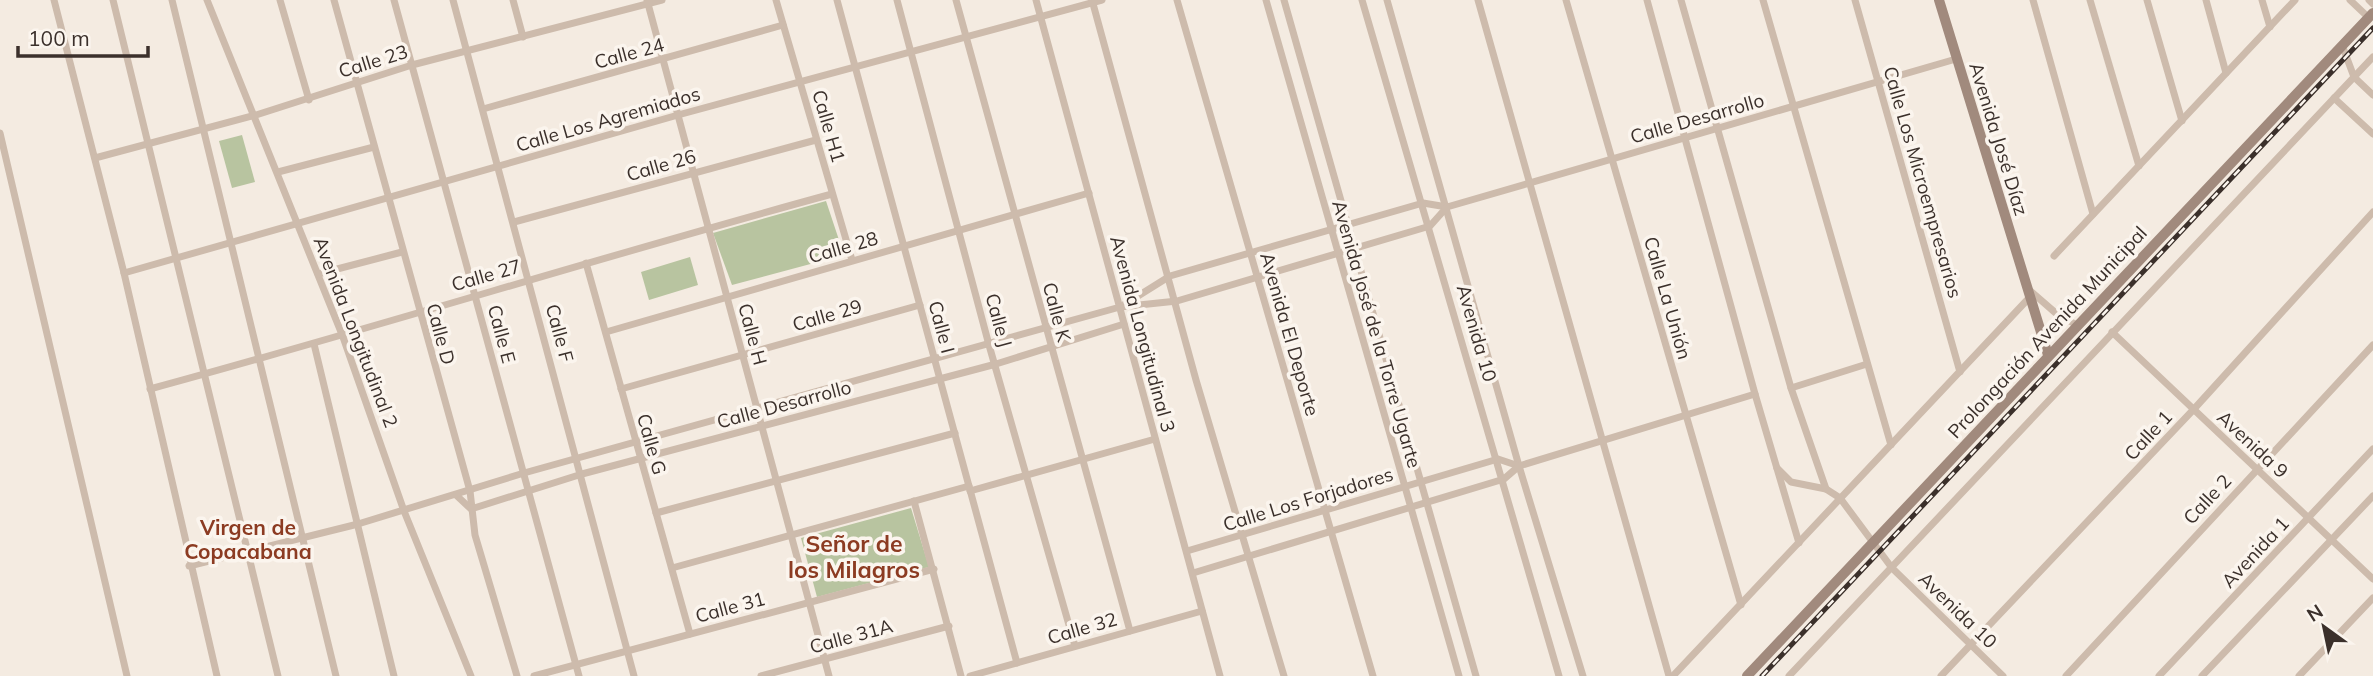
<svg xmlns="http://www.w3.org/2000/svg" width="2373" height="676" viewBox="0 0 2373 676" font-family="Mulish,sans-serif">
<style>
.green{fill:#b8c4a0}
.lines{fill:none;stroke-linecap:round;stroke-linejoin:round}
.street{stroke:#cdbbac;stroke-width:7}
.secondary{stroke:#a18a7d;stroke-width:10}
.rail-casing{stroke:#3b302b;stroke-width:5}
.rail{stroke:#fbf5ee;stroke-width:2.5;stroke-dasharray:8;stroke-linecap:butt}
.labels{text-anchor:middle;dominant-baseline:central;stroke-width:7;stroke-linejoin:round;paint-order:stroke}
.street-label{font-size:19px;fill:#3b302b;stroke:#fbf5ee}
.neighbourhood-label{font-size:21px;font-weight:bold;fill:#8c3b22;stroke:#fbf5ee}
.quarter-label{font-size:23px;font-weight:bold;fill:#8c3b22;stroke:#fbf5ee}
</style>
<rect width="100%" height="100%" fill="#f4ebe1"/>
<!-- green -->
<g class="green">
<polygon points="242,135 255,182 232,188 219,141"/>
<polygon points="826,201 844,255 732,285 713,233"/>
<polygon points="690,257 698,285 649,300 641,272"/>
<polygon points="911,508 929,567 817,597 801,538"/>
</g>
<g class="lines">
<!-- street -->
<g class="street">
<polyline points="54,0 124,273 217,676"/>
<polyline points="113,0 278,676"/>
<polyline points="172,0 336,676"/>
<polyline points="207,0 343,337 404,511 471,676"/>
<polyline points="280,0 309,100"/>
<polyline points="334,0 470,491 475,535 517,676"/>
<polyline points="394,0 579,676"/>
<polyline points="453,0 634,676"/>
<polyline points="513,0 523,37"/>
<polyline points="647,0 829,676"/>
<polyline points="776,0 852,260"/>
<polyline points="837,0 1017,663"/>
<polyline points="897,0 989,345 1075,646"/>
<polyline points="956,0 1130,631"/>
<polyline points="1036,0 1220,676"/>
<polyline points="1092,0 1196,380 1284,676"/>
<polyline points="1177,0 1373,676"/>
<polyline points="1266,0 1459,676"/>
<polyline points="1284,0 1476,676"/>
<polyline points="1362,0 1559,676"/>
<polyline points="1387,0 1519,466 1583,676"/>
<polyline points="1478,0 1669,676"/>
<polyline points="1566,0 1741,605"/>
<polyline points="1647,0 1755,394 1799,543"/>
<polyline points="1681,0 1791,388 1826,489 1840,498 1892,568 2003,676"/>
<polyline points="1763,0 1891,445"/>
<polyline points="1855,0 1960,372"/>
<polyline points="2033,0 2093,214"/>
<polyline points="2090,0 2139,166"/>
<polyline points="2147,0 2182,121"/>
<polyline points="2206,0 2226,73"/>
<polyline points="2262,0 2270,27"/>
<polyline points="2350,0 2369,18"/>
<polyline points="2369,0 2373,4"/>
<polyline points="2342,45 2354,77 2373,95"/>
<polyline points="2334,98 2373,134"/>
<polyline points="483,109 783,25"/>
<polyline points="0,133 127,676"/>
<polyline points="95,158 256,115 412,65 662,0"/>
<polyline points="278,172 374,147"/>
<polyline points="514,222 816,140"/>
<polyline points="2054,256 2295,0"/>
<polyline points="586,263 690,634"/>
<polyline points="124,273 678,115 1102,0"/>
<polyline points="318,274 402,252"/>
<polyline points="2027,288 2058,315 2077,325"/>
<polyline points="1122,306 1170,276 1423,203 1447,207 1956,59"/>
<polyline points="606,332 1089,193"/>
<polyline points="2112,332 2373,579"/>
<polyline points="314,344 394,676"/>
<polyline points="1791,388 1867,364"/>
<path d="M 150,389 C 378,327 604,256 832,194"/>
<polyline points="621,389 920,305"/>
<polyline points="1777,468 1791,482 1826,489"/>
<polyline points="970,491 1155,439"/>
<polyline points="456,495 471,509 582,474 996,364 1124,324"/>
<polyline points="914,501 961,676"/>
<polyline points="656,513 955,433"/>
<polyline points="1187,551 1498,459 1519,466"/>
<polyline points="189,566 358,524 524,473 1120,307 1177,301 1430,226 1447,207"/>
<polyline points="672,568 969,486"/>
<polyline points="1193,573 1504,479 1519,466 1755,394"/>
<polyline points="534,676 934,569"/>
<polyline points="761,676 949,626"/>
<polyline points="970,676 1202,611"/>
<polyline points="1673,676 2029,298"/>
<polyline points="1789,676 2373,57"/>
<polyline points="1941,676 2194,409 2373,212"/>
<polyline points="2066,676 2373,345"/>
<polyline points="2159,676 2373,449"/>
<polyline points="2202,676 2373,496"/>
<polyline points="2299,676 2373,598"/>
</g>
<!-- secondary -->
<g class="secondary">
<polyline points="1939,0 2048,355"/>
<polyline points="1747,676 2373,13"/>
</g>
<defs>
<polyline id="rail" points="1762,676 2373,28"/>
</defs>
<!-- rail casing -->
<use href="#rail" class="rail-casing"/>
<!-- rail -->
<use href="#rail" class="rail"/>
</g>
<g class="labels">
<!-- street labels -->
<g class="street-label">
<text transform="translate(629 53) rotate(-15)">Calle 24</text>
<text transform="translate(373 61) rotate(-17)">Calle 23</text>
<text transform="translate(1697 118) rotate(-16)">Calle Desarrollo</text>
<text transform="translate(608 119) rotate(-16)">Calle Los Agremiados</text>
<text transform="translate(829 126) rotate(74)">Calle H1</text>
<text transform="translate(1999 139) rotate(73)">Avenida José Díaz</text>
<text transform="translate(661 165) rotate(-16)">Calle 26</text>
<text transform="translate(1923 182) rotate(74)">Calle Los Microempresarios</text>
<text transform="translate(843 247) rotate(-16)">Calle 28</text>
<text transform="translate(486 275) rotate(-16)">Calle 27</text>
<text transform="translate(1668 298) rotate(74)">Calle La Unión</text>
<text transform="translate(1057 312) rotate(75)">Calle K</text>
<text transform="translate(827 315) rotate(-16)">Calle 29</text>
<text transform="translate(999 320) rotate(75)">Calle J</text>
<text transform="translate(942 327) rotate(75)">Calle I</text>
<text transform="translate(356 332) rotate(69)">Avenida Longitudinal 2</text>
<text transform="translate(2047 332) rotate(-47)">Prolongación Avenida Municipal</text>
<text transform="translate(560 333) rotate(75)">Calle F</text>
<text transform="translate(1477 333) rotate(74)">Avenida 10</text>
<text transform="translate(441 334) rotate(75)">Calle D</text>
<text transform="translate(502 334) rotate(75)">Calle E</text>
<text transform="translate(753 334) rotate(75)">Calle H</text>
<text transform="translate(1143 334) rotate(75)">Avenida Longitudinal 3</text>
<text transform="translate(1290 334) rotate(74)">Avenida El Deporte</text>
<text transform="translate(1377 334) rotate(74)">Avenida José de la Torre Ugarte</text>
<text transform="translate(784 404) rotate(-15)">Calle Desarrollo</text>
<text transform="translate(2148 435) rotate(-47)">Calle 1</text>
<text transform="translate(652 444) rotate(74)">Calle G</text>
<text transform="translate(2253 444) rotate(43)">Avenida 9</text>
<text transform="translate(1308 499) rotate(-17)">Calle Los Forjadores</text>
<text transform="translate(2207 499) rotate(-47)">Calle 2</text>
<text transform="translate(2255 552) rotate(-47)">Avenida 1</text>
<text transform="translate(730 607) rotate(-15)">Calle 31</text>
<text transform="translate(1958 610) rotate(44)">Avenida 10</text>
<text transform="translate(1082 628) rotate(-16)">Calle 32</text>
<text transform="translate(851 636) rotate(-15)">Calle 31A</text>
</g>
<!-- neighbourhood labels -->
<g class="neighbourhood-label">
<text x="248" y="527">Virgen de<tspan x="248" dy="24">Copacabana</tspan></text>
</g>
<!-- quarter labels -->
<g class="quarter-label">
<text x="854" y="543">Señor de<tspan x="854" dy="26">los Milagros</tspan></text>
</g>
</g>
<!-- north arrow -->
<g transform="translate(2324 627) rotate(327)" stroke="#fbf5ee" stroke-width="5" paint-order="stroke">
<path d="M0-5L12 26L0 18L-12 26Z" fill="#3b302b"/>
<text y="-10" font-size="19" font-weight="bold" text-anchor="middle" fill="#3b302b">N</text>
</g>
<!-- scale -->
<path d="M18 46v10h130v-10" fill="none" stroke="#3b302b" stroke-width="3.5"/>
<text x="28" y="46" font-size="21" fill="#3b302b" stroke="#fbf5ee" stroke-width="5" paint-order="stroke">100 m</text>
</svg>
